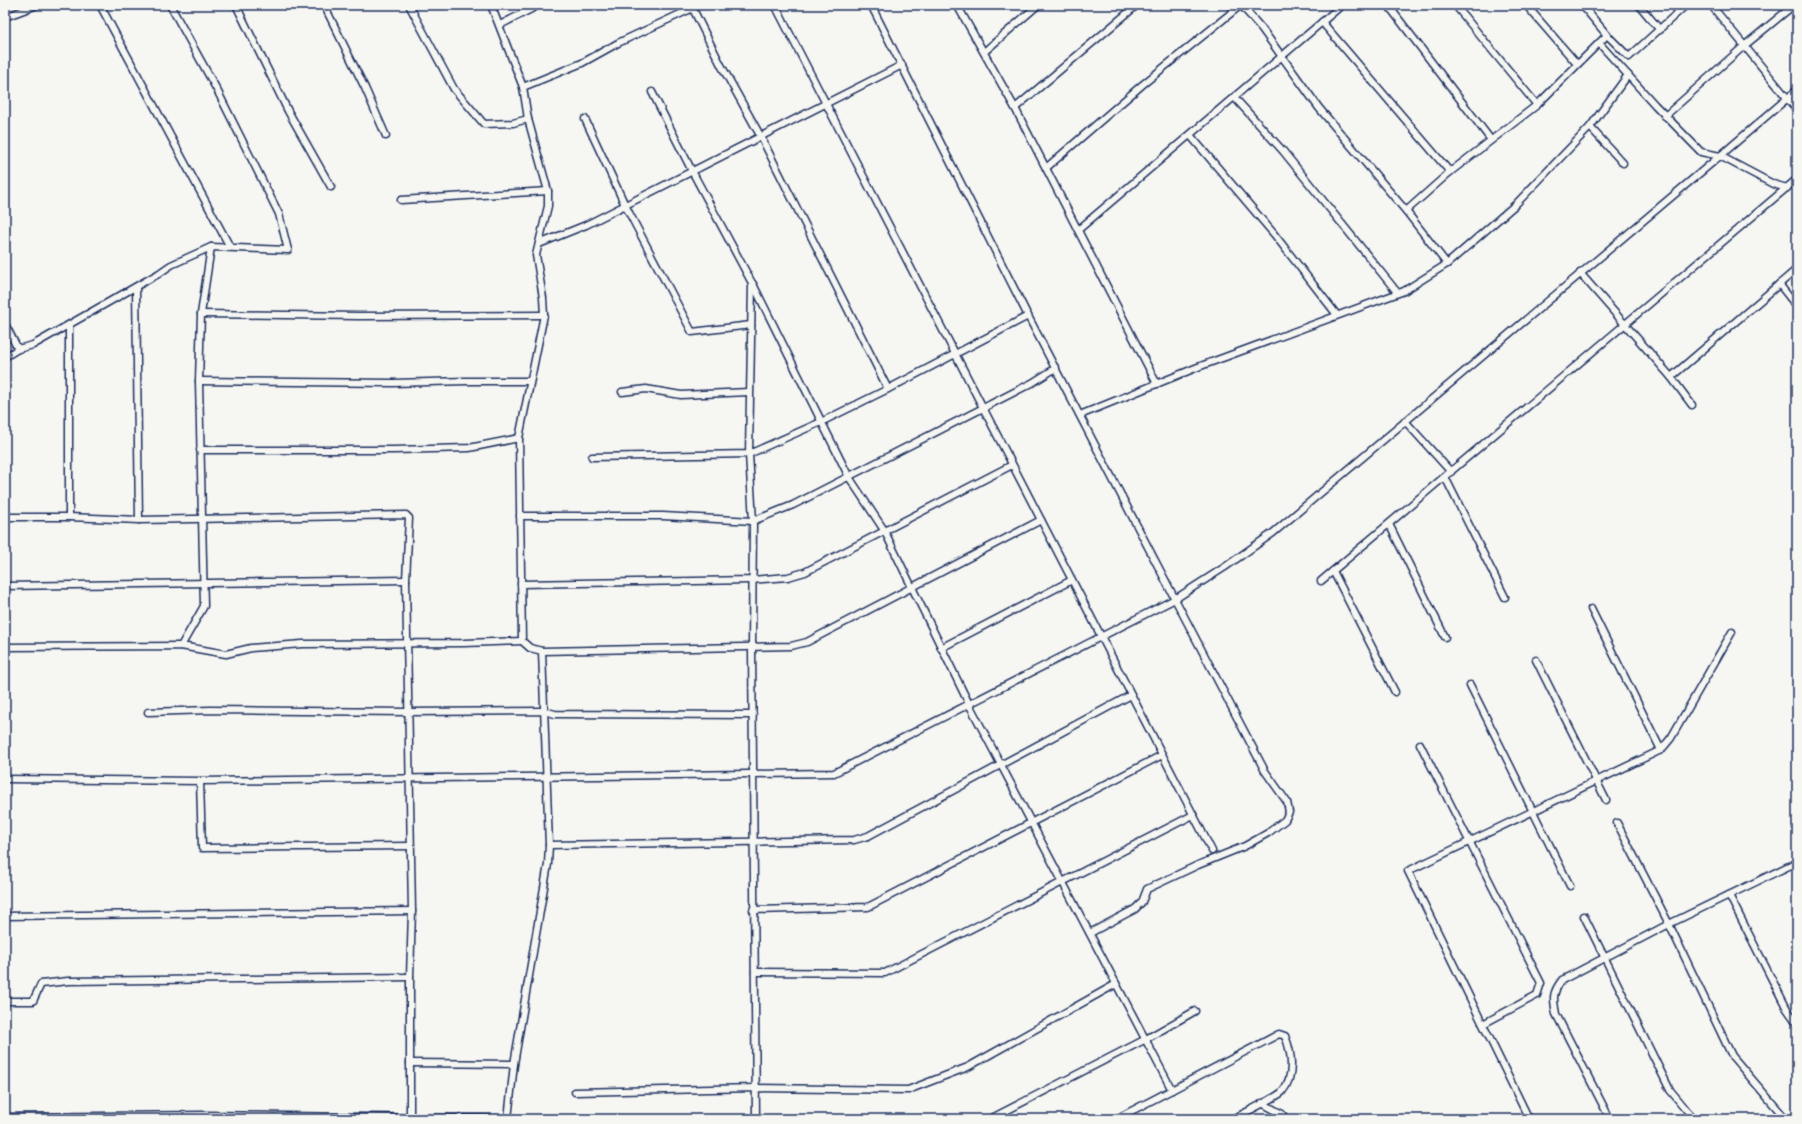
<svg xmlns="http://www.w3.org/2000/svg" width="1802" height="1124" viewBox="0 0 1802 1124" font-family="'Playpen Sans',sans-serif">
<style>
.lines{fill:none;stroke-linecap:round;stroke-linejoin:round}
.minor-casing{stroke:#1b2f5e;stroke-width:9}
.minor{stroke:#f6f6f2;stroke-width:6}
</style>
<rect width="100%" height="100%" fill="#f6f6f2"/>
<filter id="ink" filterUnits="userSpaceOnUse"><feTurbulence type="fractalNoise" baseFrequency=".025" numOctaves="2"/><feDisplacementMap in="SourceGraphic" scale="8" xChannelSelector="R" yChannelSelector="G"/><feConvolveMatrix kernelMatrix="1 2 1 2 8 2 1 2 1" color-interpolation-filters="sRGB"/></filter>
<g filter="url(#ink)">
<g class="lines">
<defs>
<g id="minor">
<polyline points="100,5 230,247"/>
<polyline points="236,5 288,111 331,187"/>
<polyline points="324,5 365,88 386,136"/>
<polyline points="409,5 454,89 484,124 513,123 528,119"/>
<polyline points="491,5 523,87 528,119 548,191 548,206 536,255 543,298 544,315 519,438 522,641 530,648 542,651 549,845 548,864 514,1064 508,1119"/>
<polyline points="691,5 721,65 761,137 888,389"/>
<polyline points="775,5 1212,851"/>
<polyline points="871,5 1028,316 1175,599 1265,771 1287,802 1289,812 1285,820 1268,833 1245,846 1198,865 1147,889 1142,902 1135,909 1090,933"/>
<polyline points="957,5 1015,108 1157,384"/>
<polyline points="1241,5 1262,29 1319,108 1406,211 1447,264"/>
<polyline points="1388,5 1491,140"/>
<polyline points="1455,5 1537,105"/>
<polyline points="1526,5 1577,64"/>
<polyline points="1582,5 1607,35 1629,57 1686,5"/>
<polyline points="1639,5 1660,30"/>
<polyline points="1711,5 1797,110"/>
<polyline points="5,17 37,5"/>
<polyline points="1322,22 1450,172"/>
<polyline points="500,25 539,5"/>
<polyline points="1599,43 1655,105 1701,152 1720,156 1773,184 1787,188"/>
<polyline points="984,52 1038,5"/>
<polyline points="523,87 582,63 618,43 693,8"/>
<polyline points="652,92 692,171 752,283 749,454 753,521 752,648 756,1119"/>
<polyline points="1234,97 1283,151 1397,292"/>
<polyline points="1015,108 1137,5"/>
<polyline points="1665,116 1744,46 1794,5"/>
<polyline points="585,119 625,205 692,332 751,325"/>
<polyline points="1590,127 1623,163"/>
<polyline points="1190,135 1274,234 1337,315"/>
<polyline points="1046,168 1142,85 1241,5"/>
<polyline points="401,200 548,191"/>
<polyline points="1406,211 1450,172 1537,105 1607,35"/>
<polyline points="1078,230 1342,5"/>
<polyline points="539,244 586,225 902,65"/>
<polyline points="1580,273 1671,377 1692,405"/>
<polyline points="753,284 849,477 884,530 969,704 1172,1090"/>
<polyline points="1779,284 1797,307"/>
<polyline points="136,287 139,520"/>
<polyline points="201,314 359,316 544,315"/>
<polyline points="5,324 18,349"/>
<polyline points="5,357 18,349 33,345 158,274 171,265 211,247 288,250 279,214 217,90 170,5"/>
<polyline points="1671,377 1797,269"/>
<polyline points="199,381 393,383 466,381 529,381"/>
<polyline points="622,392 646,389 681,395 749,392"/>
<polyline points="1080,415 1198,367 1404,291 1447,264 1515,205 1590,127 1628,75"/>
<polyline points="1405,421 1451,472"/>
<polyline points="200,450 394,450 469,448 519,438"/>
<polyline points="592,457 749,454 821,422 888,389 1028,316"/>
<polyline points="1445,477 1505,597"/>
<polyline points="520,516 663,516 753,521 793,505 1032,383 1056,368"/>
<polyline points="5,517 69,517 139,520 406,515 409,518 406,580 412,911 410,977 410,1119"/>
<polyline points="69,517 69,325"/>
<polyline points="1389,524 1445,637"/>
<polyline points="1333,571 1395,692"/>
<polyline points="1321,581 1797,179"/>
<polyline points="521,584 752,580 788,577 805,572 1012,465"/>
<polyline points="5,586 406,580"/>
<polyline points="1591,609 1661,750"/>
<polyline points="181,646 204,606 199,381 201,314 211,247"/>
<polyline points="5,647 181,646 226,654 251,648 302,644 464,643 522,641"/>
<polyline points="941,648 1072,580"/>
<polyline points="542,651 791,646 807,642 1041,520"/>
<polyline points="1536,660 1606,800"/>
<polyline points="1470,685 1570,886"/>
<polyline points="148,712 210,710 408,712 544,711 555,714 753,715"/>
<polyline points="1420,744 1541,983 1537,995 1483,1024"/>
<polyline points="5,779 200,781 834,773 1175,599 1225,567 1273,533 1720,156 1797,90"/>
<polyline points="200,781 202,848 410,846"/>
<polyline points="1617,823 1669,924 1732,1056 1786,1119"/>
<polyline points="549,845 854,840 868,836 1131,695"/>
<polyline points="1729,895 1787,1009 1797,1023"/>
<polyline points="753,910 868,907 1162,755"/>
<polyline points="5,916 412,911"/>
<polyline points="1584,916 1670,1090 1694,1119"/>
<polyline points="755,972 885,973 1193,815"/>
<polyline points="5,1001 33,1001 41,984 68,981 410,977"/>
<polyline points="410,1063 514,1064"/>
<polyline points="575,1092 756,1088 908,1090 968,1067 1116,984"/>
<polyline points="1262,1103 1282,1114 1286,1119"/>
<polyline points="5,1117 203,1115 508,1119"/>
<polyline points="990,1119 1146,1039 1195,1011"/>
<path d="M 1116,1119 L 1279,1034 L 1285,1036 C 1292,1053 1295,1076 1282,1092 C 1276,1098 1242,1114 1233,1119"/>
<polyline points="1529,1119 1408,871 1661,750 1671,738 1732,632"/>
<path d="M 1610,1119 L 1556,1014 C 1553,998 1552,993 1562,980 L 1669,924 L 1797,862"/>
</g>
</defs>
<!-- minor casing -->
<use href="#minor" class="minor-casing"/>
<!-- minor -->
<use href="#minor" class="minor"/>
</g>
</g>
<!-- margin -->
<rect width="1802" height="1124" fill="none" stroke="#f6f6f2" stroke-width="20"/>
<rect x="10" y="10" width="1782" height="1104" fill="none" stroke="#1b2f5e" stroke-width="1.5" filter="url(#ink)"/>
</svg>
